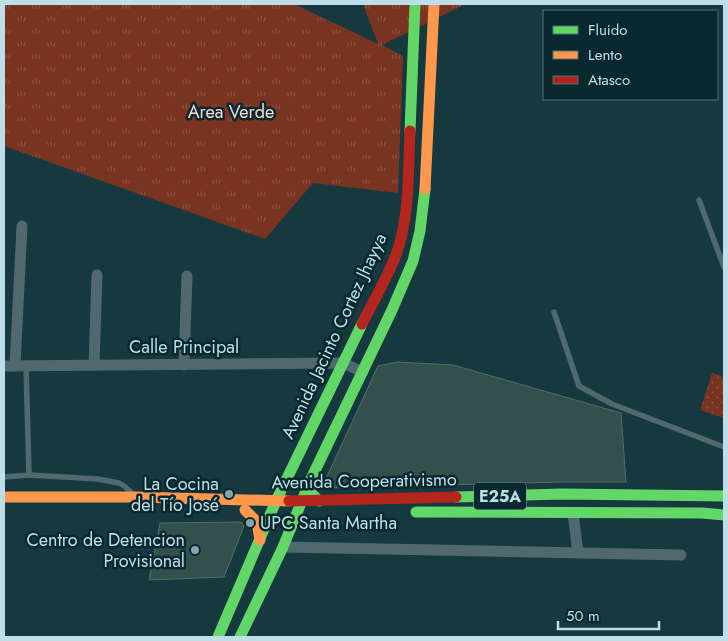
<svg xmlns="http://www.w3.org/2000/svg" width="728" height="641" viewBox="0 0 728 641" font-family="Jost,sans-serif">
<style>
.grass{fill:url(#grass-tufts)}
.garden{fill:url(#garden-dots)}
.building{fill:#33504c;stroke:#556e6b}
.lines{fill:none;stroke-linecap:round;stroke-linejoin:round}
.lane{stroke:#51686e;stroke-width:5.5}
.street{stroke:#51686e;stroke-width:11}
.fast{stroke:#63d668;stroke-width:11}
.slow{stroke:#ff974d;stroke-width:11}
.jam{stroke:#b3261e;stroke-width:11}
.poi-dot{fill:#83a5ad;stroke:#09282f;stroke-width:2}
.labels{text-anchor:middle;dominant-baseline:central;stroke-width:5;stroke-linejoin:round;paint-order:stroke}
.shield{fill:#09282f;stroke:#87a8b0;stroke-width:1}
.shield-label{font-size:16px;font-weight:bold;fill:#bddfe8}
.park-label{font-size:18px;fill:#f8dad1;stroke:#09282f}
.street-label{font-size:18px;fill:#bddfe8;stroke:#09282f}
.poi-label{font-size:18px;fill:#bddfe8;stroke:#09282f;text-anchor:end}
</style>
<defs>
<pattern id="grass-tufts" width="24" height="20" patternUnits="userSpaceOnUse" patternTransform="scale(1.25)"><rect width="24" height="20" fill="#793321"/><path d="M3 7l-1-3M5 7V3M7 7l1-3M15 17l-1-3M17 17v-4M19 17l1-3" fill="none" stroke="#8a5041"/></pattern>
<pattern id="garden-dots" width="8" height="8" patternUnits="userSpaceOnUse" patternTransform="scale(1.25)"><rect width="8" height="8" fill="#793321"/><path d="M2 2h.1M6 6h.1" fill="none" stroke="#8a5041" stroke-width="1.8" stroke-linecap="round"/></pattern>
</defs>
<rect width="100%" height="100%" fill="#16383f"/>
<!-- grass -->
<polygon class="grass" points="4,4 294,4 378,44 363,4 466,4 382,45 403,56 398,193 313,183 265,239 4,146"/>
<!-- garden -->
<polygon class="garden" points="712,373 724,377 724,418 700,410"/>
<!-- building -->
<g class="building">
<polygon points="397,362 453,365 621,413 626,482 562,482 324,488 323,485 378,366"/>
<polygon points="241,522 244,526 224,577 149,580 160,523"/>
</g>
<g class="lines">
<!-- lane -->
<g class="lane">
<polyline points="699,200 724,267"/>
<polyline points="554,312 579,386 612,404 724,447"/>
<polyline points="26,366 29,475"/>
<polyline points="4,477 29,475 98,479 119,483 124,486 131,492"/>
</g>
<!-- street -->
<g class="street">
<polyline points="94,365 97,275"/>
<polyline points="184,365 187,276"/>
<polyline points="4,366 343,363 363,372"/>
<polyline points="15,366 22,226"/>
<polyline points="573,513 578,553"/>
<polyline points="283,547 681,555"/>
</g>
<!-- fast -->
<g class="fast">
<polyline points="410,131 415,4"/>
<polyline points="310,481 311,493 319,501"/>
<polyline points="456,497 562,494 724,496"/>
<polyline points="416,512 702,513 724,515"/>
<polyline points="218,637 276,501 362,324"/>
<polyline points="240,637 283,547 310,481 392,310 413,261 420,231 425,189"/>
</g>
<!-- slow -->
<g class="slow">
<polyline points="425,189 434,4"/>
<polyline points="4,497 137,497 289,501"/>
<polyline points="245,510 257,522 260,540"/>
</g>
<!-- jam -->
<g class="jam">
<path d="M 362,324 C 373,302 389,275 397,252 C 410,214 408,170 410,131"/>
<polyline points="289,501 456,497"/>
</g>
</g>
<!-- markers -->
<g class="poi-dot">
<circle cx="229" cy="494" r="5"/>
<circle cx="250" cy="523" r="5"/>
<circle cx="195" cy="550" r="5"/>
</g>
<g class="labels">
<!-- shield labels -->
<rect class="shield" x="474" y="482.5" width="52" height="27" rx="4"/>
<g class="shield-label">
<text x="500" y="496">E25A</text>
</g>
<!-- park labels -->
<g class="park-label">
<text x="231" y="112">Area Verde</text>
</g>
<!-- street labels -->
<g class="street-label">
<text transform="translate(334 336) rotate(-65)">Avenida Jacinto Cortez Jhayya</text>
<text x="184" y="347">Calle Principal</text>
<text transform="translate(364 481) rotate(-1)">Avenida Cooperativismo</text>
</g>
<!-- poi labels -->
<g class="poi-label">
<text x="219" y="484">La Cocina<tspan x="219" dy="21">del Tío José</tspan></text>
<text x="260" y="523" text-anchor="start">UPC Santa Martha</text>
<text x="185" y="540">Centro de Detencion<tspan x="185" dy="21">Provisional</tspan></text>
</g>
</g>
<!-- border -->
<rect width="728" height="641" fill="none" stroke="#bddfe8" stroke-width="10"/>
<!-- legend -->
<rect x="543" y="10" width="175" height="90" fill="#09282f" stroke="#517179"/>
<rect x="553" y="26" width="25" height="8" fill="#63d668" stroke="#517179"/>
<text x="588" y="35" font-size="15" fill="#bddfe8">Fluido</text>
<rect x="553" y="51" width="25" height="8" fill="#ff974d" stroke="#517179"/>
<text x="588" y="60" font-size="15" fill="#bddfe8">Lento</text>
<rect x="553" y="76" width="25" height="8" fill="#b3261e" stroke="#517179"/>
<text x="588" y="85" font-size="15" fill="#bddfe8">Atasco</text>
<!-- scale -->
<path d="M558 621v8h101v-8" fill="none" stroke="#bddfe8" stroke-width="2.5"/>
<text x="566" y="621" font-size="15" fill="#bddfe8" stroke="#09282f" stroke-width="4" paint-order="stroke">50 m</text>
</svg>
